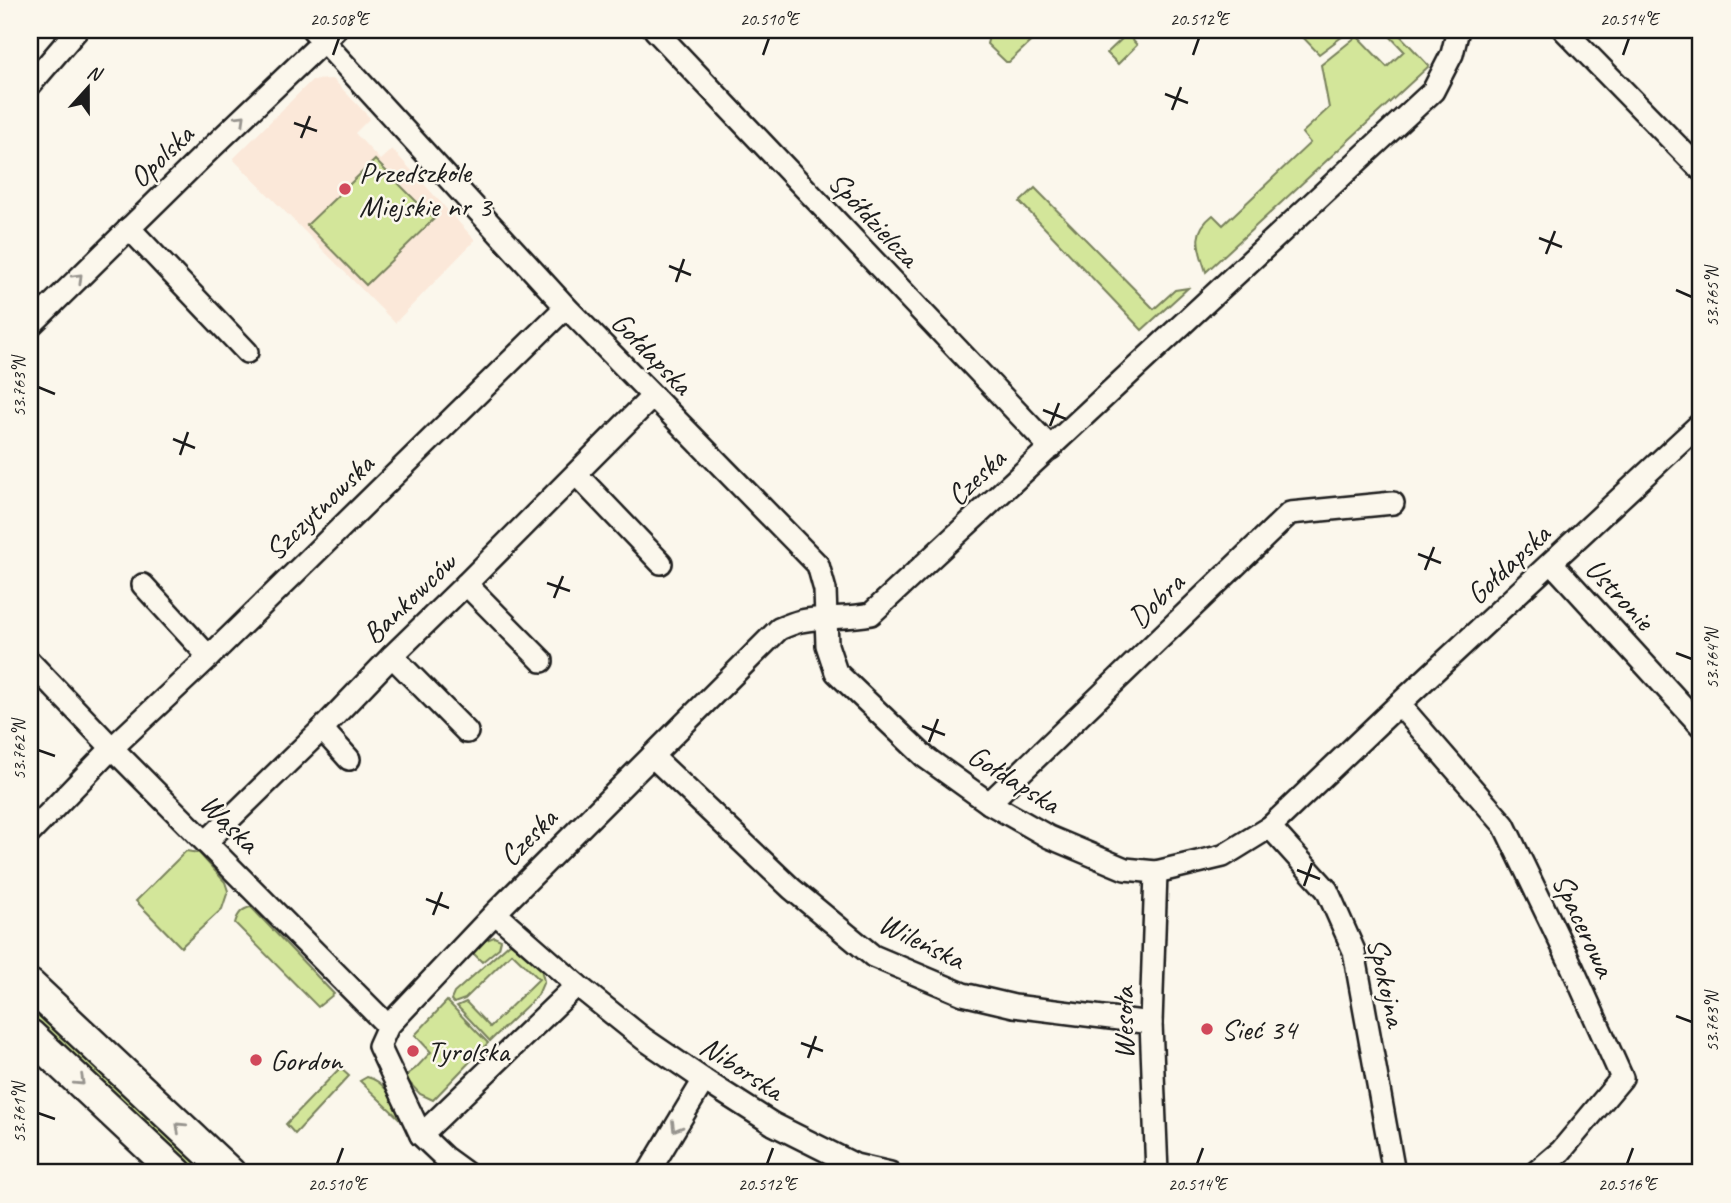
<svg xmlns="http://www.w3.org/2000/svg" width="1731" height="1203" viewBox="0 0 1731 1203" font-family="Caveat,sans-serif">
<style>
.built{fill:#fbe8d9}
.green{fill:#d3e69a;stroke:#78815b;stroke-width:2}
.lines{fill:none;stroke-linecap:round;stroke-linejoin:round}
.minor-casing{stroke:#1c1c1c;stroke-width:26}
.secondary-casing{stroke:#1c1c1c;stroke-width:35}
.minor{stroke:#fbf7ec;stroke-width:21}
.secondary{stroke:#fbf7ec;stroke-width:30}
.oneway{stroke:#97948e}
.ticks{fill:none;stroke:#1c1c1c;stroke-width:2.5}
.poi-dot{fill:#d1495b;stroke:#fbf7ec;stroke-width:2.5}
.labels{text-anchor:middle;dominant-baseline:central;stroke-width:5;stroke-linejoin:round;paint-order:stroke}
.street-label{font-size:30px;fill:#1c1c1c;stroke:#fbf7ec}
.poi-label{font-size:30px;fill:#1c1c1c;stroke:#fbf7ec;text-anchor:start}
.neatline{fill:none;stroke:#1c1c1c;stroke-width:2.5}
.ticks-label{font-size:18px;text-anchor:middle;fill:#1c1c1c}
</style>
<rect width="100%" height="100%" fill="#fbf7ec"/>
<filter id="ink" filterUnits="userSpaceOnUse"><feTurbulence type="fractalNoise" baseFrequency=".0143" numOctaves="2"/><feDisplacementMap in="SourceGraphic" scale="14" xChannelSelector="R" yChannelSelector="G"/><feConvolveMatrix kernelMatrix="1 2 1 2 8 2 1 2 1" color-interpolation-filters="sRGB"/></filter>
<g filter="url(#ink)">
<!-- built -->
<polygon class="built" points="333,79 370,118 355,133 380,160 392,149 475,240 395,323 233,159 312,80"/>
<!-- green -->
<g class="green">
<polygon points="995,30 1043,30 1009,62 1006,62 987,44 989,36"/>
<polygon points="1296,30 1351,30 1319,54"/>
<path d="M 1384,30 L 1395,30 L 1429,66 L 1206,272 C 1199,249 1190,233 1213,215 L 1223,225 L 1310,143 L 1302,133 L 1329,108 L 1321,65 L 1357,36 L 1387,67 L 1404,51 Z"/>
<polygon points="1127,34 1137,45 1118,64 1107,53"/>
<polygon points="375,160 434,219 366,285 307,225"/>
<polygon points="1035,188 1154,309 1175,290 1188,288 1142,330 1020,202"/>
<polygon points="186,851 199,853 225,882 228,891 222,909 181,947 136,901"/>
<path d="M 251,907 L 334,994 L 318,1007 L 235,923 C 238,913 242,909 251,907 Z"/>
<polygon points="494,937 501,940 499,948 482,962 472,952 484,941"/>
<polygon points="510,943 518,946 541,969 544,981 538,995 490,1041 457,1006 466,1002 490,1027 539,979 512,953 465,999 454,1003 451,1000 454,993"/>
<polygon points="30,1000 215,1173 195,1173 30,1019"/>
<polygon points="447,1001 488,1043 433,1100 420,1094 404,1077 416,1068 431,1052 415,1035"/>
<polygon points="340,1068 349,1076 295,1134 286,1124"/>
<path d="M 367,1077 C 389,1082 396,1108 406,1125 L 360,1081 Z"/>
</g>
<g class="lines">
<defs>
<g id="minor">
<polyline points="313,30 566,307 818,565 825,590 827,645 836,672 925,757 989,803 1049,837 1125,869 1156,872 1223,856 1270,827 1399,704 1701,423"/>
<polyline points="655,30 1051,448"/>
<polyline points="1564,30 1701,170"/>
<polyline points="30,85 77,30"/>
<polyline points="129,228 247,352"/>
<polyline points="30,326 205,154 335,30"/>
<polyline points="576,474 661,563"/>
<polyline points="1552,563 1701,726"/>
<polyline points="466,584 542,661"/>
<polyline points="143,585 209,657"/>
<polyline points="392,656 467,732"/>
<polyline points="30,662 112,748 388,1026"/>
<polyline points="1399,704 1504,825 1569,960 1622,1078 1561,1151 1535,1173"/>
<polyline points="322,729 349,759"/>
<polyline points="652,756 792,889 873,956 963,994 1014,1006 1151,1023"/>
<polyline points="989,803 1290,513 1393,503"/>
<polyline points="1270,827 1327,890 1354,951 1394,1173"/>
<polyline points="30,833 112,748 209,657 566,307"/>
<polyline points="206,842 322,729 392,656 466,584 653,396"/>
<polyline points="1156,872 1151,1023 1157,1173"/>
<path d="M 495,913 L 577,985 L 421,1135 L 379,1046 L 388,1026 L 495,913 L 779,629 C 786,626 793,623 801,621 C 824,616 847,619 871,614 L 1433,91 L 1452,54 L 1458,30"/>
<polyline points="577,985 644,1039 704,1080 773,1124 855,1165 890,1173"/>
<polyline points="421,1135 444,1157 466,1173"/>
<polyline points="648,1173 704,1080"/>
</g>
<g id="secondary">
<polyline points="30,985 230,1173"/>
<polyline points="30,1035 177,1173"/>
</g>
</defs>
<!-- minor casing -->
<use href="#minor" class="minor-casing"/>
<!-- secondary casing -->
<use href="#secondary" class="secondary-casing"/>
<!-- minor -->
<use href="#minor" class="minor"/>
<!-- secondary -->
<use href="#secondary" class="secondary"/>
</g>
<!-- one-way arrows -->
<defs><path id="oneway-chevron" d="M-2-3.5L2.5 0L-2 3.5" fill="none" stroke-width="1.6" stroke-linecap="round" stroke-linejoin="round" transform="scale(1.75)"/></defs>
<g class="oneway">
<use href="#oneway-chevron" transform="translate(241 119) rotate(-44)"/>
<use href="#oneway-chevron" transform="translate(78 278) rotate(-45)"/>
<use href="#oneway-chevron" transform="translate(80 1081) rotate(43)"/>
<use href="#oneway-chevron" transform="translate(180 1127) rotate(-137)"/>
<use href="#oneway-chevron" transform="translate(676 1127) rotate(121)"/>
</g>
</g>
<!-- ticks -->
<path class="ticks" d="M 333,55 L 339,38M 763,55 L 769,38M 1193,55 L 1199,38M 1623,55 L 1629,38M 1165,94 L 1188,103M 1172,110 L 1181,87M 294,123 L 317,131M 301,138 L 310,116M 1539,238 L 1562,247M 1546,254 L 1555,231M 669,266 L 691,275M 676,282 L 684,259M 1676,290 L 1692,297M 38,387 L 55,394M 1043,410 L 1066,419M 1050,426 L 1059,403M 173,439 L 195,448M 180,455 L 188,432M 1418,554 L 1441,563M 1425,570 L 1434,547M 547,583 L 570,591M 554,598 L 563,576M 1676,653 L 1692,659M 922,726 L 945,735M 929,742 L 938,719M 38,750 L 55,756M 1297,870 L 1320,879M 1304,886 L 1312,863M 426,899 L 449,908M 433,915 L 442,892M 1676,1016 L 1692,1022M 801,1043 L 823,1051M 808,1058 L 816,1036M 38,1113 L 55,1119M 337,1164 L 343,1148M 767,1164 L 773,1148M 1197,1164 L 1203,1148M 1627,1164 L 1633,1148"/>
<!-- markers -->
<g class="poi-dot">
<circle cx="345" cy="189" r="7"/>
<circle cx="1207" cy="1029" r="7"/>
<circle cx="413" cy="1051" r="7"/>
<circle cx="256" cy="1060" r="7"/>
</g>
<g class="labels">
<!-- street labels -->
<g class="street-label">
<text transform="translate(161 156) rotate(-44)">Opolska</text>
<text transform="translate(874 219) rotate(47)">Spółdzielcza</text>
<text transform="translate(652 353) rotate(46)">Gołdapska</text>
<text transform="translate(976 477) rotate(-43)">Czeska</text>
<text transform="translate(319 507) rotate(-44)">Szczytnowska</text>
<text transform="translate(1508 564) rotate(-43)">Gołdapska</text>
<text transform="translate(1620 594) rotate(47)">Ustronie</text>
<text transform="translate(409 598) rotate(-44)">Bankowców</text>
<text transform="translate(1156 600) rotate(-44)">Dobra</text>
<text transform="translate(1014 779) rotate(32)">Gołdapska</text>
<text transform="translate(230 823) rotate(45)">Wąska</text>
<text transform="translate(528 837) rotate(-45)">Czeska</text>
<text transform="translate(1584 925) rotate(65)">Spacerowa</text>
<text transform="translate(922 941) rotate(26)">Wileńska</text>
<text transform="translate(1387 982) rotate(77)">Spokojna</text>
<text transform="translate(1123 1023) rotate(-90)">Wesoła</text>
<text transform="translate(742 1068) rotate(33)">Niborska</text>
</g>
<!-- poi labels -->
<g class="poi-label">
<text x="359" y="172">Przedszkole<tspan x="359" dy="34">Miejskie nr 3</tspan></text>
<text x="1221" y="1029">Sieć 34</text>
<text x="427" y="1051">Tyrolska</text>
<text x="270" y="1060">Gordon</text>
</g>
</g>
<!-- margin -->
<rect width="1731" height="1203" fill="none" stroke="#fbf7ec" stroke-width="77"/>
<!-- north arrow -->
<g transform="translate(88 88) rotate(21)" stroke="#fbf7ec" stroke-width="5" paint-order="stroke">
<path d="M0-5L12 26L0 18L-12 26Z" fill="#1c1c1c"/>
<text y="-10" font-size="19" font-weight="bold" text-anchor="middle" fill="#1c1c1c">N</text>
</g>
<rect x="38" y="38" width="1654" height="1126" class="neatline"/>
<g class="ticks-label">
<text x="339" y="25">20.508°E</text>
<text x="769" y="25">20.510°E</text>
<text x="1199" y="25">20.512°E</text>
<text x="1629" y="25">20.514°E</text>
<text transform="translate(1712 297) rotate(-90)" y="6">53.765°N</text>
<text transform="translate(19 387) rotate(-90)" y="6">53.763°N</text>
<text transform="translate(1712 659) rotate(-90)" y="6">53.764°N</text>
<text transform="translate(19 750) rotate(-90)" y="6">53.762°N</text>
<text transform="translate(1712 1022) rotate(-90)" y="6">53.763°N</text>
<text transform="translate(19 1113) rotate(-90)" y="6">53.761°N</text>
<text x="337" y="1190">20.510°E</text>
<text x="767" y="1190">20.512°E</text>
<text x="1197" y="1190">20.514°E</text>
<text x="1627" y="1190">20.516°E</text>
</g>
</svg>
